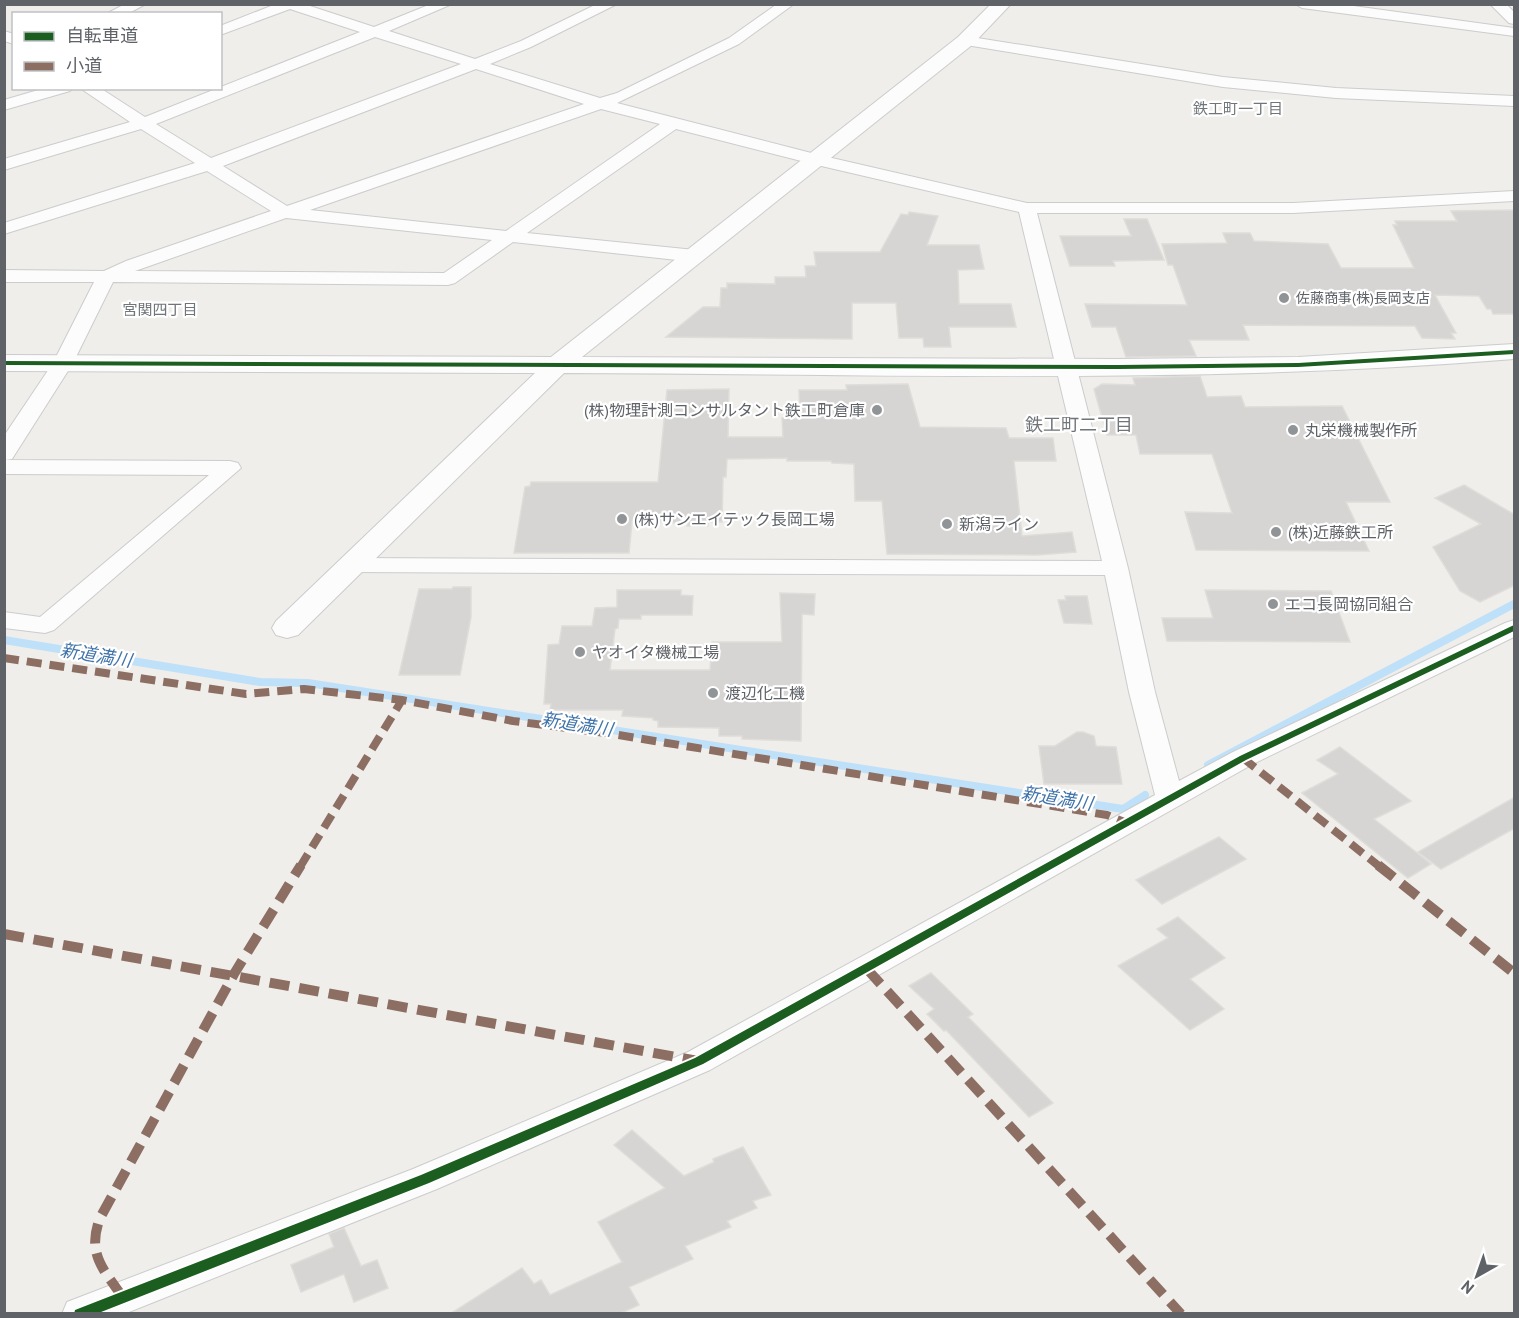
<svg xmlns="http://www.w3.org/2000/svg" width="1519" height="1318" viewBox="0 0 1519 1318" font-family="'PT Sans','Noto Sans JP',sans-serif">
<style>
.lines{fill:none;stroke-linecap:round;stroke-linejoin:round}
.stream{stroke:#bfe0f9;stroke-width:8}
.building{fill:#d6d5d3;stroke:#deddd9;stroke-width:1.5}
.minor-casing{stroke:#cbcccc;stroke-width:2}
.tertiary-casing{stroke:#cbcccc;stroke-width:2}
.minor{fill:#fdfcfc;fill-rule:evenodd}
.tertiary{fill:#fdfcfc;fill-rule:evenodd}
.quiet-far1{stroke:#8d6e63;stroke-width:8;stroke-dasharray:15 8;stroke-linecap:butt}
.quiet{stroke:#8d6e63;stroke-width:10;stroke-dasharray:20 10;stroke-linecap:butt}
.cycleway-casing{stroke:#fff;stroke-width:4}
.cycleway{fill:#1b5e20;fill-rule:evenodd}
.poi-dot{fill:#919496;stroke:#fff;stroke-width:2}
.labels{text-anchor:middle;dominant-baseline:central;stroke-width:4.5;stroke-linejoin:round;paint-order:stroke}
.far-poi-label{font-size:14px;fill:#5f6368;stroke:#fff;text-anchor:start}
.far-neighbourhood-label{font-size:15px;fill:#70757a;stroke:#fff}
.poi-label{font-size:16px;fill:#5f6368;stroke:#fff;text-anchor:start}
.neighbourhood-label{font-size:18px;fill:#70757a;stroke:#fff}
.water-label{font-size:18px;font-style:italic;fill:#4174aa;stroke:#fff}
</style>
<rect width="100%" height="100%" fill="#efeeea"/>
<g class="lines">
<!-- stream -->
<g class="stream">
<polyline points="4,640 260,682 308,683 1123,809 1145,795"/>
<polyline points="1208,765 1514,604"/>
</g>
</g>
<!-- building -->
<g class="building">
<polygon points="1515,210 1515,314 1493,314 1491,309 1487,309 1479,296 1435,295 1456,333 1451,333 1455,339 1422,338 1415,326 1243,325 1249,340 1189,340 1196,356 1126,357 1116,327 1092,327 1085,304 1187,305 1173,265 1168,265 1162,244 1227,243 1223,233 1250,233 1254,241 1328,244 1341,268 1414,268 1393,225 1397,225 1395,221 1457,221 1451,211"/>
<polygon points="909,212 938,216 927,245 979,245 984,269 958,270 959,304 1011,304 1016,327 949,327 951,347 924,347 923,338 899,338 896,303 852,303 852,339 666,337 703,307 720,307 721,288 727,288 727,283 775,284 775,277 806,277 805,266 816,266 814,252 880,252 901,214 908,215"/>
<polygon points="1124,219 1147,219 1164,260 1113,261 1115,266 1070,266 1060,236 1131,236"/>
<polygon points="1200,376 1207,397 1241,396 1245,407 1342,406 1390,502 1346,502 1369,551 1196,550 1185,512 1232,513 1212,454 1140,454 1136,435 1107,435 1094,389 1102,384 1135,385 1133,378"/>
<polygon points="908,384 920,427 1006,428 1009,438 1053,438 1056,461 1014,461 1022,536 1072,532 1076,552 1037,555 887,554 882,501 855,501 854,464 832,463 831,461 787,461 787,458 727,459 726,477 723,477 722,522 708,522 708,526 687,526 688,523 632,522 629,553 514,553 525,487 530,486 531,482 658,482 667,390 729,389 728,437 783,437 782,418 800,418 799,390 847,390 846,385"/>
<polygon points="1464,485 1515,515 1515,585 1480,602 1460,591 1433,547 1481,524 1435,498"/>
<polygon points="453,587 471,587 471,617 460,675 399,675 419,589 452,589"/>
<polygon points="617,590 681,590 681,595 693,596 692,615 641,615 641,619 619,619 618,628 615,629 610,670 710,670 712,642 782,642 780,593 815,594 814,615 802,614 801,741 742,739 742,736 719,736 719,728 658,727 658,721 653,720 653,718 622,716 623,710 550,710 551,704 544,704 548,645 559,644 562,626 592,626 595,608 617,607"/>
<polygon points="1205,590 1331,591 1350,642 1167,641 1162,618 1213,618"/>
<polygon points="1065,596 1087,596 1092,624 1064,623 1058,600 1066,600"/>
<polygon points="1077,732 1083,732 1094,736 1096,746 1116,747 1122,784 1044,784 1039,746 1055,746"/>
<polygon points="1340,747 1411,801 1374,819 1431,864 1408,878 1302,793 1338,774 1317,760"/>
<polygon points="1515,797 1515,828 1441,869 1418,852"/>
<polygon points="1219,837 1246,859 1162,904 1136,880"/>
<polygon points="1178,917 1225,958 1190,979 1224,1009 1190,1030 1118,966 1168,938 1157,929"/>
<polygon points="931,973 973,1014 968,1017 1053,1103 1029,1117 946,1030 944,1031 927,1014 934,1009 909,986"/>
<polygon points="632,1130 684,1176 714,1162 713,1159 743,1147 771,1195 753,1201 757,1208 727,1221 731,1227 685,1246 693,1259 629,1287 639,1305 619,1314 450,1314 522,1268 534,1284 541,1280 550,1295 622,1262 598,1222 665,1188 614,1145"/>
<polygon points="344,1228 361,1266 377,1260 388,1288 354,1302 344,1274 301,1292 291,1265 334,1247 329,1234"/>
</g>
<g class="lines">
<defs>
<g id="minor">
<polygon points="125,4 146,4 127,14 106,14"/>
<path d="M 276,4 L 304,4 L 374,27 L 431,4 L 452,4 L 389,31 L 475,59 L 521,41 L 597,4 L 617,4 L 531,47 L 490,64 L 600,98 L 617,93 L 729,38 L 777,4 L 794,4 L 739,44 L 617,103 L 819,155 L 1027,203 L 1293,203 L 1514,191 L 1514,201 L 1293,213 L 1037,213 L 1128,568 L 1155,692 L 1179,781 L 1233,752 L 1505,623 L 1514,620 L 1514,637 L 1253,764 L 710,1070 L 437,1189 L 124,1314 L 62,1314 L 67,1302 L 413,1169 L 688,1052 L 1155,795 L 1129,692 L 1105,575 L 350,572 L 342,570 L 338,565 L 342,560 L 350,558 L 1102,561 L 1019,212 L 817,165 L 676,129 L 527,233 L 695,250 L 702,252 L 704,256 L 702,260 L 695,262 L 513,242 L 455,283 L 448,285 L 113,282 L 73,363 L 12,459 L 5,460 L 230,461 L 238,463 L 241,468 L 54,630 L 45,633 L 4,628 L 4,612 L 40,617 L 209,475 L 4,474 L 4,436 L 53,363 L 94,282 L 4,282 L 4,270 L 104,271 L 126,261 L 271,211 L 207,171 L 4,234 L 4,223 L 195,163 L 141,129 L 4,170 L 4,159 L 130,122 L 80,88 L 100,88 L 145,117 L 360,32 L 290,9 L 220,35 L 220,26 ZM 375,37 L 461,64 L 211,158 L 156,124 ZM 476,69 L 584,104 L 287,206 L 223,166 ZM 601,109 L 660,124 L 506,231 L 310,210 ZM 286,218 L 492,240 L 444,273 L 135,271 Z"/>
<polygon points="1295,4 1339,4 1514,28 1514,36 1302,8"/>
<polygon points="1490,4 1506,4 1514,12 1514,24 1509,23"/>
<polygon points="4,31 14,34 14,44 4,41"/>
<polygon points="965,36 1223,77 1336,88 1514,96 1514,106 1336,98 1223,87 960,44 957,41 960,38"/>
<polygon points="45,88 72,88 70,91 4,110 4,100"/>
</g>
<path id="tertiary" d="M 991,4 L 1011,4 L 972,45 L 582,357 L 1118,359 L 1298,357 L 1514,344 L 1514,359 C 1199,385 880,374 564,373 L 298,635 L 287,638 L 276,635 L 272,628 L 276,621 L 535,373 L 4,371 L 4,355 L 551,357 L 958,37 Z"/>
</defs>
<!-- minor casing -->
<use href="#minor" class="minor-casing"/>
<!-- tertiary casing -->
<use href="#tertiary" class="tertiary-casing"/>
<!-- minor -->
<use href="#minor" class="minor"/>
<!-- tertiary -->
<use href="#tertiary" class="tertiary"/>
<!-- quiet-far1 -->
<g class="quiet-far1">
<polyline points="4,658 246,694 304,689 402,700 513,721 606,733 1107,815 1127,823"/>
<polyline points="1243,758 1380,867"/>
<polyline points="300,867 402,700"/>
</g>
<!-- quiet -->
<g class="quiet">
<polyline points="1378,865 1514,973"/>
<polyline points="4,934 698,1061"/>
<polyline points="867,969 1181,1314"/>
<path d="M 122,1296 C 102,1268 87,1253 100,1218 L 234,974 L 301,865"/>
</g>
<defs>
<g id="cycleway">
<polygon points="1514,350 1514,354 1298,367 1118,369 4,365 4,361 1118,365 1298,363"/>
<polygon points="1514,625 1514,631 1246,760 703,1064 429,1183 96,1314 74,1314 75,1310 421,1175 695,1058 1240,756"/>
</g>
</defs>
<!-- cycleway casing -->
<use href="#cycleway" class="cycleway-casing"/>
<!-- cycleway -->
<use href="#cycleway" class="cycleway"/>
</g>
<!-- markers -->
<g class="poi-dot">
<circle cx="1284" cy="298" r="6"/>
<circle cx="877" cy="410" r="6"/>
<circle cx="1293" cy="430" r="6"/>
<circle cx="622" cy="519" r="6"/>
<circle cx="947" cy="524" r="6"/>
<circle cx="1276" cy="532" r="6"/>
<circle cx="1273" cy="604" r="6"/>
<circle cx="580" cy="652" r="6"/>
<circle cx="713" cy="693" r="6"/>
</g>
<g class="labels">
<!-- far-poi labels -->
<g class="far-poi-label">
<text x="1296" y="298">佐藤商事(株)長岡支店</text>
</g>
<!-- far-neighbourhood labels -->
<g class="far-neighbourhood-label">
<text x="1238" y="108">鉄工町一丁目</text>
<text x="160" y="309">宮関四丁目</text>
</g>
<!-- poi labels -->
<g class="poi-label">
<text x="865" y="410" text-anchor="end">(株)物理計測コンサルタント鉄工町倉庫</text>
<text x="1305" y="430">丸栄機械製作所</text>
<text x="634" y="519">(株)サンエイテック長岡工場</text>
<text x="959" y="524">新潟ライン</text>
<text x="1288" y="532">(株)近藤鉄工所</text>
<text x="1285" y="604">エコ長岡協同組合</text>
<text x="592" y="652">ヤオイタ機械工場</text>
<text x="725" y="693">渡辺化工機</text>
</g>
<!-- neighbourhood labels -->
<g class="neighbourhood-label">
<text x="1079" y="424">鉄工町二丁目</text>
</g>
<!-- water labels -->
<g class="water-label">
<text transform="translate(96 655) rotate(9)">新道満川</text>
<text transform="translate(577 724) rotate(9)">新道満川</text>
<text transform="translate(1057 798) rotate(9)">新道満川</text>
</g>
</g>
<!-- border -->
<rect width="1519" height="1318" fill="none" stroke="#5f6368" stroke-width="12"/>
<!-- legend -->
<rect x="12" y="12" width="210" height="78" fill="#ffffff" stroke="#bfc1c3" stroke-width="1.5"/>
<rect x="24" y="32" width="30" height="9" fill="#1b5e20" stroke="#bfc1c3" stroke-width="1.5"/>
<text x="66" y="42" font-size="18" fill="#5f6368">自転車道</text>
<rect x="24" y="62" width="30" height="9" fill="#8d6e63" stroke="#bfc1c3" stroke-width="1.5"/>
<text x="66" y="72" font-size="18" fill="#5f6368">小道</text>
<!-- north arrow -->
<g transform="translate(1477 1276) rotate(220)" stroke="#ffffff" stroke-width="4.5" paint-order="stroke">
<path d="M0-4.5L10 22L0 15L-10 22Z" fill="#5f6368"/>
<text y="-9" font-size="16" font-weight="bold" text-anchor="middle" fill="#5f6368">N</text>
</g>
</svg>
